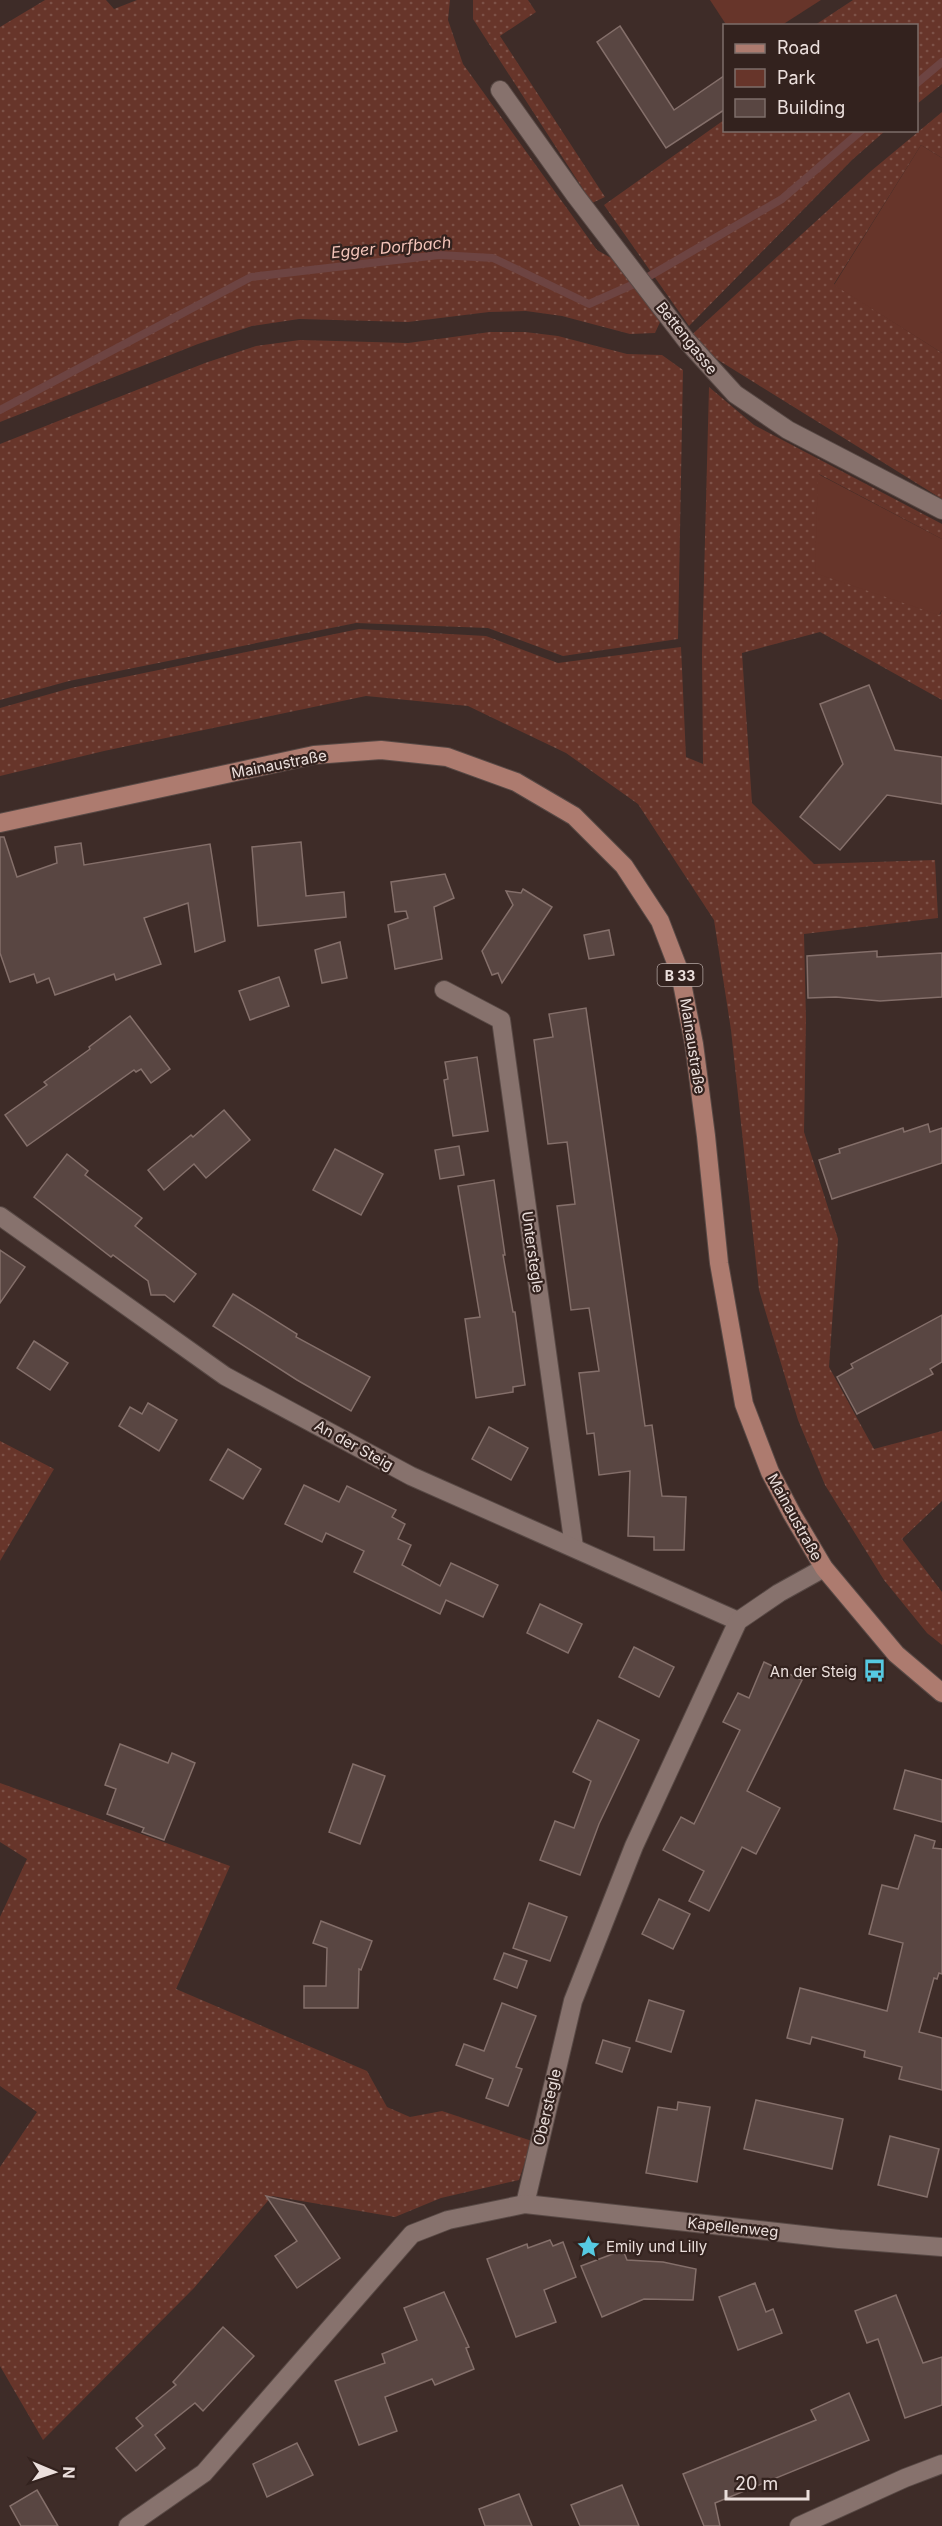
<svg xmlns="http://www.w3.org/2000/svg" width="942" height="2526" viewBox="0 0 942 2526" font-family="Inter,sans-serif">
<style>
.grass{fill:url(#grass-dots)}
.park{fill:#67352a}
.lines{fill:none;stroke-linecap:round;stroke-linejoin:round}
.stream{stroke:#6d4442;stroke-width:8}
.building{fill:#594642;stroke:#846f6a;stroke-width:1.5}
.minor-casing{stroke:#584945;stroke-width:20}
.primary-casing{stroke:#584945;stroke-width:20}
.minor{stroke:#87726d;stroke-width:18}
.primary{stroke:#ad7b6f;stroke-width:18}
.labels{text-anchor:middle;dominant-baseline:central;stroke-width:4.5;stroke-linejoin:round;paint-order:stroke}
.shield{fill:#33221e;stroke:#b4a6a3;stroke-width:1.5}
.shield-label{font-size:14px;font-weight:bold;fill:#ebdfdc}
.street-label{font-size:15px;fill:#ebdfdc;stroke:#33221e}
.poi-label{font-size:15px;fill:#ebdfdc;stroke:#33221e;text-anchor:end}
.water-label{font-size:16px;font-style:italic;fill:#f4c5ba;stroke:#33221e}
</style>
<defs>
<pattern id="grass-dots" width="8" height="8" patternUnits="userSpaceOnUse" patternTransform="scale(1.5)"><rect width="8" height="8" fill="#67352a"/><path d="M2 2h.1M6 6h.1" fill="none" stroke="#7d5248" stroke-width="1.8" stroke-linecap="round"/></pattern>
</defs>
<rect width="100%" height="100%" fill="#3e2c28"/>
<!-- grass -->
<g class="grass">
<polygon points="45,0 106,0 114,9 137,0 450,0 448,20 463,64 597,250 620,263 661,320 655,333 630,334 562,316 526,311 489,312 408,322 299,319 252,326 198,344 0,422 0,27"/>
<polygon points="473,0 528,0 536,12 500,36 605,197 592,203 473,19"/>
<polygon points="853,0 942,0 942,84 917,104 916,26 815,25"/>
<polygon points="942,112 942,158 921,145 834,284 942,353 942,499 686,340 871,171"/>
<polygon points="724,120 724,130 885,131 852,160 689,326 604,205"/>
<polygon points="490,332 525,332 558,336 627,354 662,355 683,370 678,639 563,656 488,628 356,623 69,681 0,700 0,444 205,363 256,346 300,340 408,343"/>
<polygon points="709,387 754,425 942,524 942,539 819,474 940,615 942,610 942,700 820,632 742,653 752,803 814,864 935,860 938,918 804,934 806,1020 804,1132 838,1239 829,1367 874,1449 942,1431 942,1501 902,1539 942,1592 942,1645 927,1633 884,1580 825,1485 798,1420 759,1290 731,1030 714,920 638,804 566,753 468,706 366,696 104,751 0,776 0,708 71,688 359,629 486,636 558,663 681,647 686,757 703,764 702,654"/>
<polygon points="0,1441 54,1469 0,1561"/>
<polygon points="0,1783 230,1866 176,1989 367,2071 387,2107 410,2117 442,2111 532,2141 519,2180 441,2198 395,2217 272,2196 194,2288 43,2440 0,2366 0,2167 37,2112 0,2086 0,1917 27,1859 0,1842"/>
</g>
<!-- park -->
<g class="park">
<polygon points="710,0 821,0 782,25 727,26"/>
<polygon points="921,145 942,158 942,353 834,285"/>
<polygon points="818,474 942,539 942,610 939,615 815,573"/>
</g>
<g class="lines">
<!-- stream -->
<g class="stream">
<polyline points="916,84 942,62"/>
<polyline points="0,410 251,277 439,255 493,258 589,304 641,281 782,199 862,130"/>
</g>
</g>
<!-- building -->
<g class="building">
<polygon points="620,26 674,110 724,76 724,110 666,148 597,42"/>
<polygon points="869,685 895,750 942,757 942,804 887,795 840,850 800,817 843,764 820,704"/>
<polygon points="0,837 4,837 17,877 57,863 55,847 81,843 84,865 210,844 225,941 195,952 188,903 144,918 161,964 116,980 114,974 55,995 49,978 37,983 34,974 10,982 0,953"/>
<polygon points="301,842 306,896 344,892 346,917 258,926 252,847"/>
<polygon points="445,874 454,898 434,907 442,959 395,969 388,925 408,918 406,911 395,912 391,882"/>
<polygon points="523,889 552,907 502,983 498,973 492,975 482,951 513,905 506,891 521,893"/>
<polygon points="609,930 614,955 589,959 584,935"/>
<polygon points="340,942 347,978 322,983 315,950"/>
<polygon points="877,951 877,957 942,953 942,997 880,1001 836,997 808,998 807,956"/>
<polygon points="279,977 289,1006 250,1020 239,991"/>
<polygon points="586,1008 645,1426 652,1425 662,1496 686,1497 684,1550 654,1550 654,1537 628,1536 630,1471 599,1475 594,1433 587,1434 579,1373 599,1371 589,1308 571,1310 557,1206 575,1204 567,1142 548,1144 534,1040 553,1037 549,1014"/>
<polygon points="130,1016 170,1069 151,1083 141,1069 136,1072 134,1070 27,1146 5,1115 47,1085 44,1082 90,1049 89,1047"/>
<polygon points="477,1057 488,1131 453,1136 444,1080 448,1079 445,1062"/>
<polygon points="224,1110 250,1140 206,1178 194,1164 164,1190 148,1170 191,1135 193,1137"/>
<polygon points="928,1124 930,1132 942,1128 942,1163 832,1199 819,1160 840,1153 839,1149 903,1128 904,1132"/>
<polygon points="459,1146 464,1175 440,1179 435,1150"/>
<polygon points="335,1149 383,1174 361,1215 313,1190"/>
<polygon points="67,1154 88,1171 85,1175 142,1218 135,1226 196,1274 174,1302 165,1295 151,1295 148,1281 113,1255 111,1257 34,1197"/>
<polygon points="494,1180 505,1255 503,1255 513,1312 515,1312 525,1385 513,1387 513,1392 476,1398 465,1319 480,1317 458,1186"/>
<polygon points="0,1250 25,1267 0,1303"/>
<polygon points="233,1294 297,1334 296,1337 370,1377 351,1411 297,1380 213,1326"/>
<polygon points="942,1315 942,1362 930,1369 933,1374 857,1414 837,1377 853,1368 851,1364"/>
<polygon points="34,1341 68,1363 50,1390 17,1368"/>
<polygon points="148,1403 177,1420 159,1451 119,1426 130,1407 142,1414"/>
<polygon points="489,1427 528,1448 511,1480 472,1459"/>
<polygon points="228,1449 261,1469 243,1499 210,1480"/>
<polygon points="304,1485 339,1502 347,1486 396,1510 392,1517 405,1524 398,1539 411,1545 402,1565 440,1586 451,1563 498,1585 483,1617 446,1600 440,1614 354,1572 364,1551 326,1533 322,1542 285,1524"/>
<polygon points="540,1604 582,1624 568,1653 527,1633"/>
<polygon points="634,1647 674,1667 659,1697 619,1677"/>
<polygon points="764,1662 802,1680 747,1791 780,1808 756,1854 742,1847 709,1911 689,1901 704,1871 663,1850 681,1817 694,1824 740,1730 723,1722 738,1693 749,1698"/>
<polygon points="598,1720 639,1740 599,1824 580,1875 540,1860 555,1821 574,1828 591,1781 573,1772"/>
<polygon points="120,1744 168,1763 172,1753 195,1763 164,1840 142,1832 144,1828 107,1814 116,1789 105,1785"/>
<polygon points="353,1764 385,1776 360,1844 329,1832"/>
<polygon points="905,1770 942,1780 942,1822 894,1809"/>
<polygon points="915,1835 935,1841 933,1848 942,1849 942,1974 939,1973 937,1979 934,1978 919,2032 942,2038 942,2090 899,2079 902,2067 864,2057 865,2051 812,2037 810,2044 787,2038 800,1988 887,2011 903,1943 869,1934 882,1885 898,1889"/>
<polygon points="659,1899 690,1914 673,1949 642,1934"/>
<polygon points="529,1903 567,1917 550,1961 513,1948"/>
<polygon points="321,1921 372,1941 361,1970 359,1969 358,2008 304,2008 304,1986 326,1986 327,1948 313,1943"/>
<polygon points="504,1953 527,1961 517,1988 494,1979"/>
<polygon points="649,2000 684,2011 671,2052 636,2041"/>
<polygon points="502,2003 536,2016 516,2067 522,2069 508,2106 486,2098 493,2079 456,2065 464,2044 484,2051"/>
<polygon points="603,2040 630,2048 622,2072 596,2063"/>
<polygon points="756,2100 843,2119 832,2169 744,2149"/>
<polygon points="678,2102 710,2107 697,2182 646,2173 658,2107 677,2110"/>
<polygon points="890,2136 939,2149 927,2197 878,2185"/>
<polygon points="266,2196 304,2205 340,2258 297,2288 275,2256 297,2241"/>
<polygon points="550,2240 553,2246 563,2242 576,2277 544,2290 556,2322 516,2337 487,2259 527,2244 528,2248"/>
<polygon points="623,2250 627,2260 663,2262 696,2269 693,2300 644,2299 602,2317 581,2266"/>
<polygon points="755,2283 766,2312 773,2309 782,2333 738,2350 719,2297"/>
<polygon points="444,2292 469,2347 466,2348 474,2369 435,2385 432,2379 385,2397 397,2431 359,2445 335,2381 385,2363 382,2354 417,2340 404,2308"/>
<polygon points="896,2295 923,2363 942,2357 942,2405 905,2418 878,2339 867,2343 855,2311"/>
<polygon points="223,2327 254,2356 203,2411 195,2403 155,2435 165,2448 136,2471 116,2448 143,2426 136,2418 176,2385 173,2382"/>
<polygon points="849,2393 869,2440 715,2503 720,2526 704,2526 683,2474 816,2420 811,2410"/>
<polygon points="297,2443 313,2475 267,2497 253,2464"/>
<polygon points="622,2485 639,2526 580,2526 571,2505"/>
<polygon points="37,2490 58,2526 21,2526 10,2506"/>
<polygon points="519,2494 532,2526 485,2526 479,2509"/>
</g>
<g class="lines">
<defs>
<g id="minor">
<polyline points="500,90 575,195 686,340 735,394 788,430 942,510"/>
<polyline points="444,990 501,1020 574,1547"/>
<polyline points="0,1216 225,1376 411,1476 738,1621"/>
<polyline points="525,2204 573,2001 634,1846 738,1621 779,1593 824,1568"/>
<polyline points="128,2526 204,2473 412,2234 448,2220 525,2204 839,2239 942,2247"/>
<polyline points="799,2526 905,2478 942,2464"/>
</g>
<polyline id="primary" points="0,823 314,755 381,750 447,757 516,782 574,816 624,866 660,921 680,973 694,1044 706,1136 719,1263 744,1404 770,1472 792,1514 824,1568 896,1654 942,1693"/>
</defs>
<!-- minor casing -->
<use href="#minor" class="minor-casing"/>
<!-- primary casing -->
<use href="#primary" class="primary-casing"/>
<!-- minor -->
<use href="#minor" class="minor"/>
<!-- primary -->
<use href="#primary" class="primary"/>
</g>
<!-- icons -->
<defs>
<symbol id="bus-bare" viewBox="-9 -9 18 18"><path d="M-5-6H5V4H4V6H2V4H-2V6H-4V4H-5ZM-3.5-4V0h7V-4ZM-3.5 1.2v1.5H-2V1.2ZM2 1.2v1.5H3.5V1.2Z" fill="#56c9e1" stroke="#33221e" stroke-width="2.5" paint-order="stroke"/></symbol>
<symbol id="sight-bare" viewBox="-9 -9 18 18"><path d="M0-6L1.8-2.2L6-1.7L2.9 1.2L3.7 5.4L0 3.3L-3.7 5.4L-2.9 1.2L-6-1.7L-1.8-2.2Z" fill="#56c9e1" stroke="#33221e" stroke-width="2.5" paint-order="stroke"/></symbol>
</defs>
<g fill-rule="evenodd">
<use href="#bus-bare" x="858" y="1654" width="33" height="33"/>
<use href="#sight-bare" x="572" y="2230" width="33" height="33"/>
</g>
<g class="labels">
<!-- shield labels -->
<rect class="shield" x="657.5" y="964" width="45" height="22" rx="4.5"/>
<g class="shield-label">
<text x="680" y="975">B 33</text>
</g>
<!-- street labels -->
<g class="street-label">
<text transform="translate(687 338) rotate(51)">Bettengasse</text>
<text transform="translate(279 764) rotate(-11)">Mainaustraße</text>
<text transform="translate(693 1046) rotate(81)">Mainaustraße</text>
<text transform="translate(533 1252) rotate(82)">Unterstegle</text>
<text transform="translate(354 1445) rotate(29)">An der Steig</text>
<text transform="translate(795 1517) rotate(61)">Mainaustraße</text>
<text transform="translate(547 2107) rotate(-77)">Oberstegle</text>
<text transform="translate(733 2227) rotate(6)">Kapellenweg</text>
</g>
<!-- poi labels -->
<g class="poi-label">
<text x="857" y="1671">An der Steig</text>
<text x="606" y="2246" text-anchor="start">Emily und Lilly</text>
</g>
<!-- water labels -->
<g class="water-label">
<text transform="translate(391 247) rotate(-5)">Egger Dorfbach</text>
</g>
</g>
<!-- legend -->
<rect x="723" y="24" width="195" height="108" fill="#33221e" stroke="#7d6e6a" stroke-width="1.5"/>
<rect x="735" y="44" width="30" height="9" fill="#ad7b6f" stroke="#7d6e6a" stroke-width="1.5"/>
<text x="777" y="54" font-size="18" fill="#ebdfdc">Road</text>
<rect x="735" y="69" width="30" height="18" fill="#67352a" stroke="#7d6e6a" stroke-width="1.5"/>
<text x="777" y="84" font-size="18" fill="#ebdfdc">Park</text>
<rect x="735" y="99" width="30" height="18" fill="#594642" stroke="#7d6e6a" stroke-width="1.5"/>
<text x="777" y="114" font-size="18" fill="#ebdfdc">Building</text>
<!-- north arrow -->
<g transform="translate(54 2472) rotate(92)" stroke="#33221e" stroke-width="4.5" paint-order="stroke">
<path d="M0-4.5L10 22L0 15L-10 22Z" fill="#ebdfdc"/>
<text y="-9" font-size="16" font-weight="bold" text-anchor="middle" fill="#ebdfdc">N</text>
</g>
<!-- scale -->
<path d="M726 2490v9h82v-9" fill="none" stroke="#ebdfdc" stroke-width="3"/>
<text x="735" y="2490" font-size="18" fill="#ebdfdc" stroke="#33221e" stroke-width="4.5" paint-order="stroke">20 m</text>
</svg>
